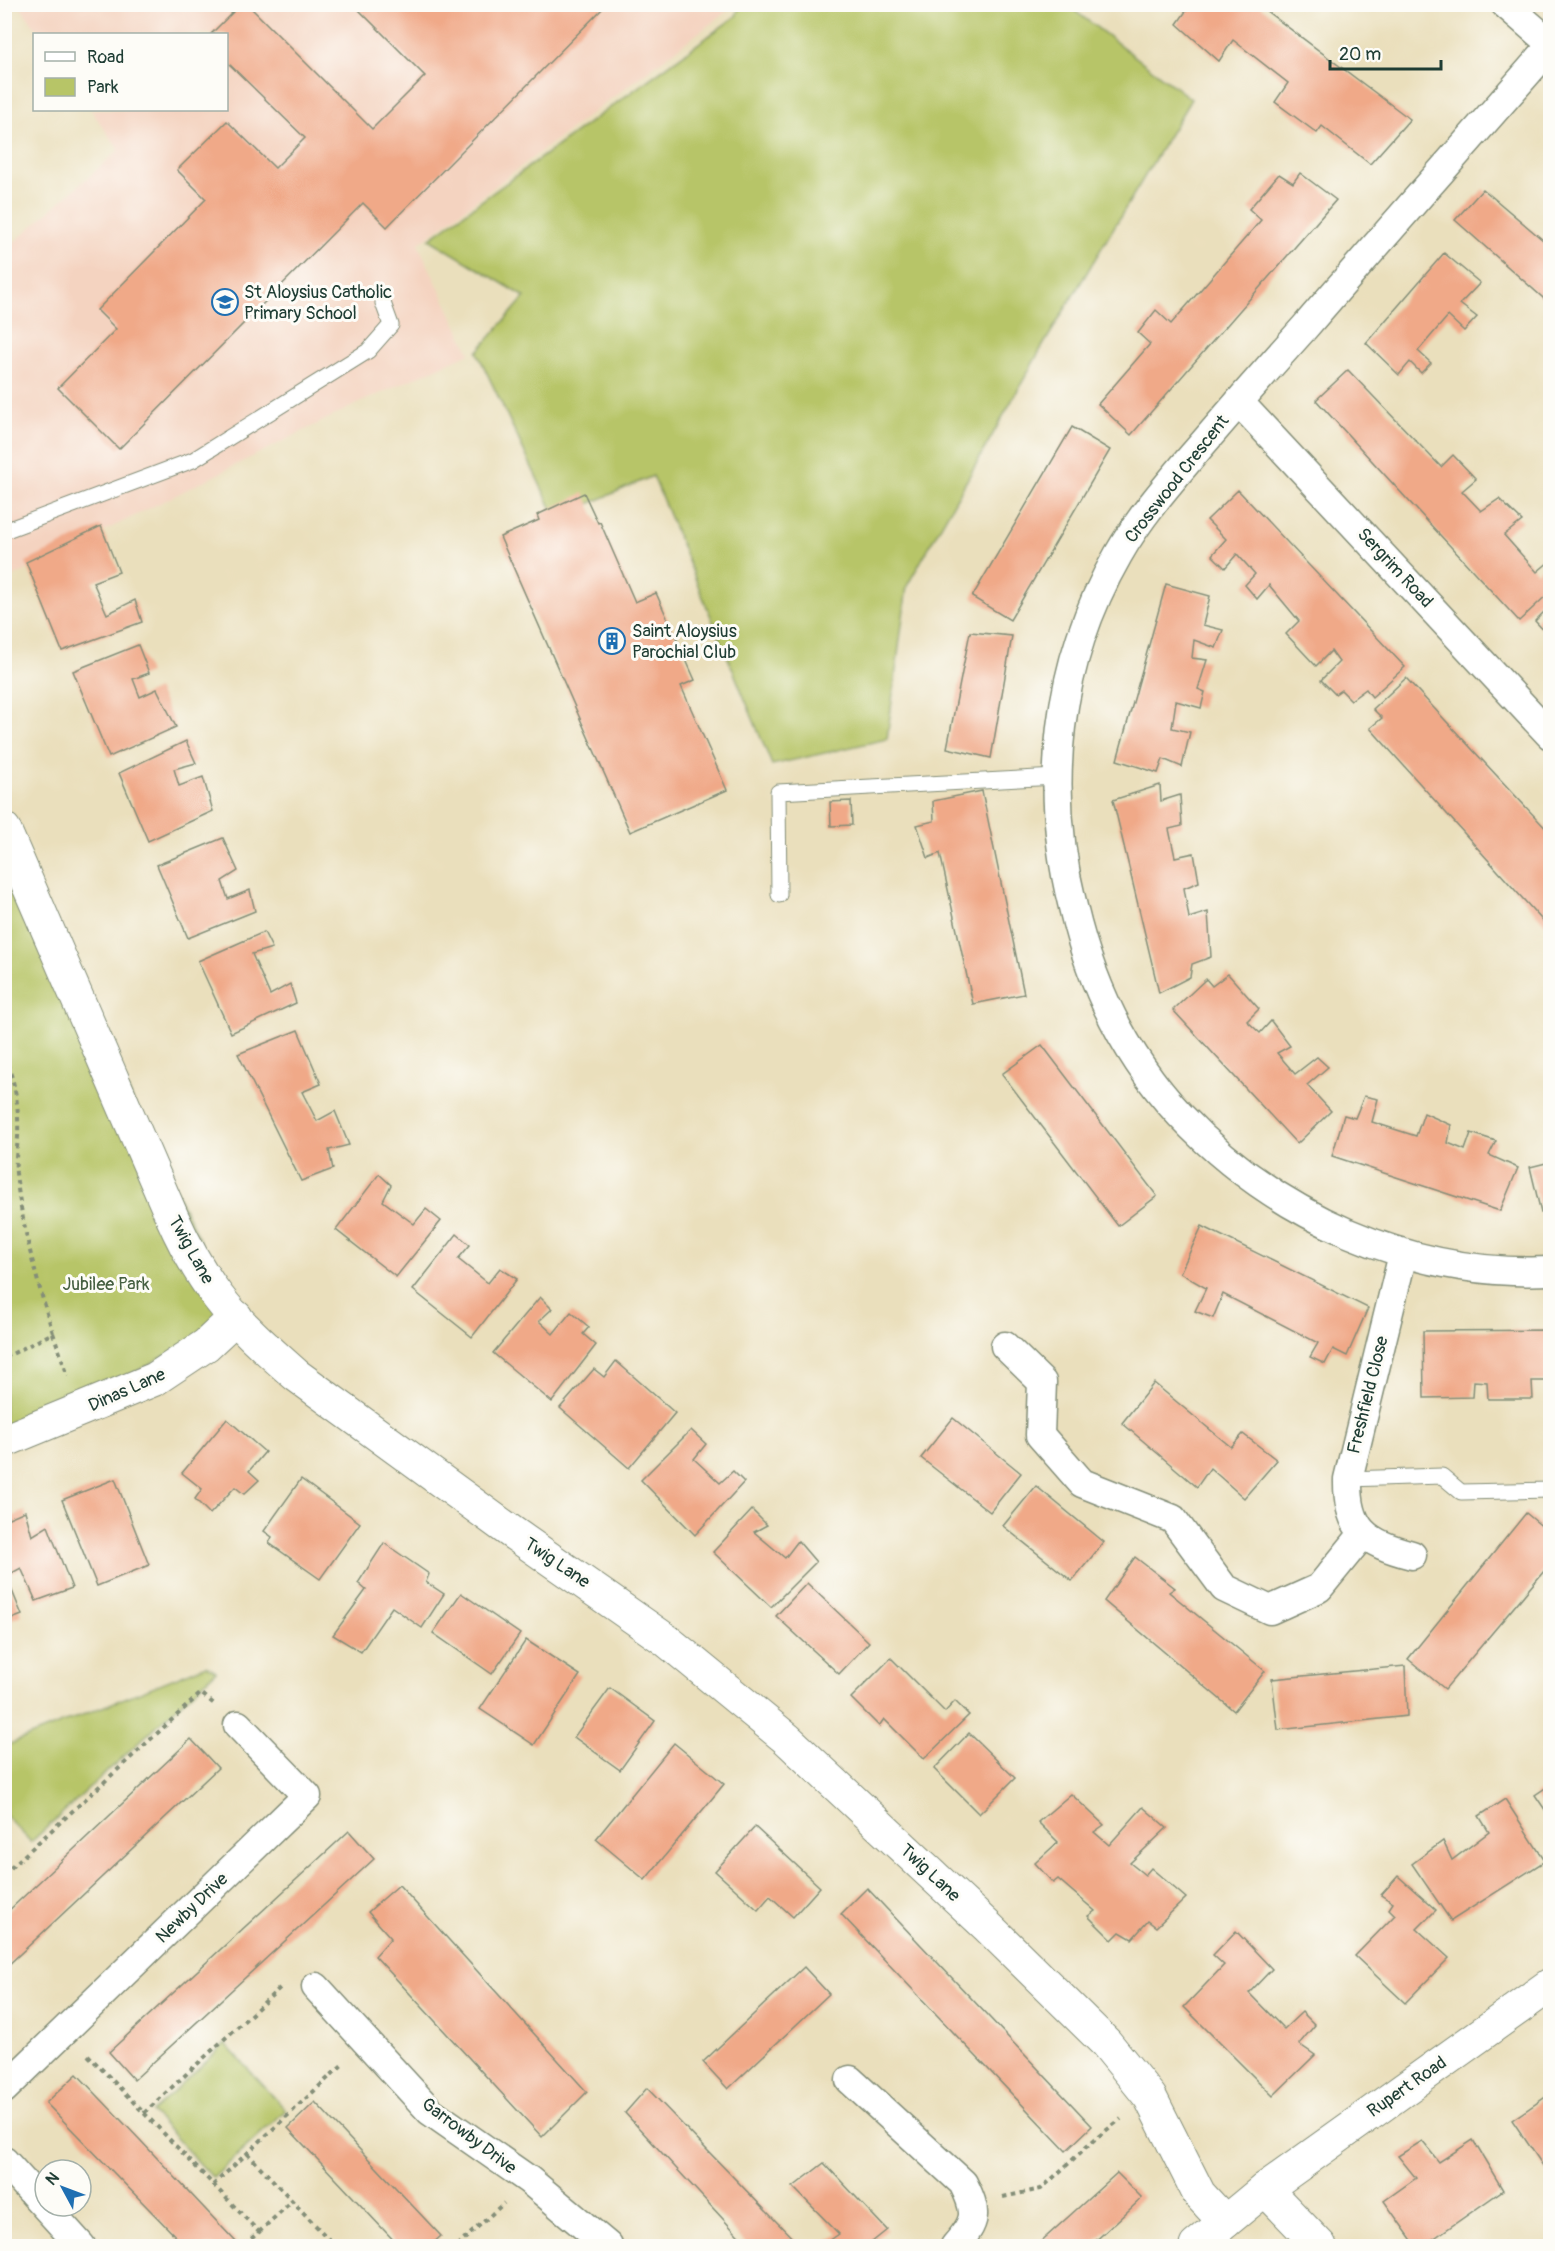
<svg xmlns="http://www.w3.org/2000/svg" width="1555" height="2251" viewBox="0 0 1555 2251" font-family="Pangolin,sans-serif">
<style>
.built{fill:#f4d3c0}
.green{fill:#b7c567;stroke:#6b814e;stroke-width:1.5}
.building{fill:#f0a988}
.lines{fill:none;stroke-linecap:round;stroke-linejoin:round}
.service-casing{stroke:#848e78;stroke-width:17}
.minor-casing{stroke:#848e78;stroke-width:31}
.tertiary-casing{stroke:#848e78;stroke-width:35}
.path{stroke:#848e78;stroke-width:4;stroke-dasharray:4.5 4.5;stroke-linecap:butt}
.service{stroke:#fff;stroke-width:15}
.minor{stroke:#fff;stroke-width:28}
.tertiary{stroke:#fff;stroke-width:33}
.labels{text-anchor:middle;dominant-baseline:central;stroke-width:6;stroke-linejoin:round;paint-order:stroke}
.poi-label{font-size:18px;fill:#1f3d34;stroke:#fdfcf7;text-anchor:start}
.street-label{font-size:18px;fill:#1f3d34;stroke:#fdfcf7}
.park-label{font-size:18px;fill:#455f41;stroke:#fdfcf7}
</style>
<rect width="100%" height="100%" fill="#fdfcf7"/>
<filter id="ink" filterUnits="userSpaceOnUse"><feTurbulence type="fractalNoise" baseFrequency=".0167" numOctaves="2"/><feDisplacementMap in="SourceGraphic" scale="12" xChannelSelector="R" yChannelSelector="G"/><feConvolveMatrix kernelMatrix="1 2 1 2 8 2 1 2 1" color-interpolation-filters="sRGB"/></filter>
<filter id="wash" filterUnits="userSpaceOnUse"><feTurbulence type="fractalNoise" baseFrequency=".008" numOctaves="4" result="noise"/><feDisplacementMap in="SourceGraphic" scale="24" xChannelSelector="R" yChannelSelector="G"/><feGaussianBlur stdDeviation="1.35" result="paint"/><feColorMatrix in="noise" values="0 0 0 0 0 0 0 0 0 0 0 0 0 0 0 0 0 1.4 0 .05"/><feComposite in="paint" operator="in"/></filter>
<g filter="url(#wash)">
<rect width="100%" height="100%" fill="#eadfbc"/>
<!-- built -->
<polygon class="built" points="19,5 729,5 726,12 418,244 470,353 359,403 5,581 4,251 119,150 91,110 226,110 226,34 40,34"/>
<!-- green -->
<g class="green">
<polygon points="740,5 1067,5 1191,99 1041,349 907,586 887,739 772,765 653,476 556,518 477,352 525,297 429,239 736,16"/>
<polygon points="4,830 236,1317 4,1444"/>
<polygon points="207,1665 216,1671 31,1842 5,1815 5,1746"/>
<polygon points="225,2044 286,2110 213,2178 152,2112"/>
</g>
<g id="blocks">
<!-- building -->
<g class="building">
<polygon points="241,4 247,4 372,129 425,76 353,4 607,4 387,227 363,203 119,449 58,388 116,329 97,310 206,199 177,170 227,121 275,168 305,138 226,61 226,34 211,34"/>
<polygon points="1191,4 1257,4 1410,119 1370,164 1322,126 1317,133 1275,102 1288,83 1233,40 1219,61 1177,24"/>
<polygon points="1300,173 1336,200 1131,435 1098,404 1150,344 1138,333 1156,310 1171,324 1261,220 1249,209 1279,174 1293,183"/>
<polygon points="1483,189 1550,246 1550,304 1455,220"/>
<polygon points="1444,253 1480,283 1460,304 1477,317 1464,331 1448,316 1418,351 1431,363 1421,373 1410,362 1399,375 1366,343"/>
<polygon points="1348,370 1441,467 1453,455 1476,479 1462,491 1481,511 1499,499 1522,521 1504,535 1537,572 1550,561 1550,592 1519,621 1316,400"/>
<polygon points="1072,427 1110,450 1010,620 972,597"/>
<polygon points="1238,490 1405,667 1372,697 1366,689 1351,700 1341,690 1335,694 1321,680 1339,662 1331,651 1316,666 1286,634 1299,621 1269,585 1257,599 1245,585 1255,574 1237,554 1225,568 1212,555 1226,539 1207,520"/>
<polygon points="584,493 598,523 600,522 635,602 656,593 695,680 681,686 727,790 630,832 500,537 539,520 537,515"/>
<polygon points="101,526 119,572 93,582 107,614 135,600 142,622 62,651 26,562"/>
<polygon points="1166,584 1210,596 1203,625 1223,630 1216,648 1194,640 1192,658 1207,660 1198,689 1205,692 1201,708 1176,701 1172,728 1190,732 1182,767 1163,759 1158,773 1117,760"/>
<polygon points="1550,606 1550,637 1535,621"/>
<polygon points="970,632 1012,636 991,758 947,748"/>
<polygon points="138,645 149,673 133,679 140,697 157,689 176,727 109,757 73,671"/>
<polygon points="1406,678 1550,833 1550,929 1370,728 1382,718 1373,709"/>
<polygon points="186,741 196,763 174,769 179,786 203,777 213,811 148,841 119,773"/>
<polygon points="1160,785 1161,801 1180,795 1182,826 1169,829 1175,857 1194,853 1199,882 1184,888 1189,918 1208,912 1211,957 1192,964 1190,977 1159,993 1113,800"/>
<polygon points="982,791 1024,994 973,1004 940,853 928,858 917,825 934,821 933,801"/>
<polygon points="851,801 852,825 831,826 830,802"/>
<polygon points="223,838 238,871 222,881 228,899 250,890 255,911 188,938 157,865"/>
<polygon points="264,932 272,948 252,954 270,995 290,984 296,1003 231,1033 198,961"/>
<polygon points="1228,974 1259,1009 1247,1021 1260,1033 1271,1021 1290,1046 1277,1053 1295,1074 1317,1057 1328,1067 1307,1085 1331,1111 1297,1144 1173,1010 1206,979 1212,986"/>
<polygon points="298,1030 321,1084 302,1092 317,1121 335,1111 349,1145 329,1150 333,1169 301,1181 238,1054"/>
<polygon points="1042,1045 1157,1196 1118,1226 1002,1074"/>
<polygon points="1364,1096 1378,1099 1372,1122 1416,1136 1424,1113 1451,1125 1448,1143 1465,1150 1471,1133 1496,1141 1489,1155 1518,1168 1500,1211 1332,1156 1344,1115 1355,1118"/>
<polygon points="1550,1162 1550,1210 1541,1213 1530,1167"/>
<polygon points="379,1174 391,1185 383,1201 414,1224 426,1209 441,1221 396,1277 336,1230"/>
<polygon points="1202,1226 1368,1308 1347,1356 1333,1349 1325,1364 1310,1357 1318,1343 1223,1294 1213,1318 1195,1311 1206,1288 1180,1273"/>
<polygon points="457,1234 470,1245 458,1259 488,1283 500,1268 517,1279 472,1337 413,1290"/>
<polygon points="540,1297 552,1309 539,1321 553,1334 571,1312 589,1327 583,1334 596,1345 552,1402 493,1353"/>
<polygon points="1550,1330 1550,1381 1532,1381 1533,1399 1488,1399 1487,1382 1474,1381 1473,1397 1424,1398 1423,1331"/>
<polygon points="616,1361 675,1413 629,1468 560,1408 594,1369 604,1377"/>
<polygon points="1154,1383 1231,1447 1243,1434 1277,1460 1244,1498 1210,1468 1197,1487 1122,1423"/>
<polygon points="953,1418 1021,1473 990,1512 921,1458"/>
<polygon points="227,1419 265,1452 249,1471 259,1480 244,1494 235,1487 210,1514 195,1499 202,1489 182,1473"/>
<polygon points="691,1430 706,1444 694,1459 720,1483 733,1471 744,1482 695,1535 641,1480"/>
<polygon points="115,1479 149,1565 97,1586 62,1500"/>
<polygon points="301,1479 360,1523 320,1579 269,1543 272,1537 264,1531"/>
<polygon points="1036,1486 1104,1542 1072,1581 1003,1526"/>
<polygon points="752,1510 767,1525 754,1532 785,1558 798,1541 816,1562 771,1607 713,1552"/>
<polygon points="25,1511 32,1536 48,1526 72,1588 36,1601 21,1568 6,1576 22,1615 4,1622 4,1520"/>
<polygon points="1526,1513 1550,1533 1550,1564 1445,1689 1408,1659"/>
<polygon points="384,1543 429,1574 426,1582 444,1594 422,1628 392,1607 361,1652 333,1635 366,1590 358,1583"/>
<polygon points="1135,1557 1175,1588 1169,1592 1265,1671 1234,1711 1104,1601"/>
<polygon points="807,1583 869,1642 839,1674 776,1616"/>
<polygon points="461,1593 520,1634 492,1674 433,1633"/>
<polygon points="526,1640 580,1675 534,1745 480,1709"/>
<polygon points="891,1658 945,1712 955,1701 969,1715 924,1759 884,1719 879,1726 851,1698"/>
<polygon points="1405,1666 1407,1716 1278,1730 1272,1679"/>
<polygon points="610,1688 655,1721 620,1770 574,1737"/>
<polygon points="969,1733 1015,1778 979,1814 934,1769"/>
<polygon points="191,1739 218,1768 4,1969 4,1915"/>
<polygon points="674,1743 724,1784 645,1880 596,1839"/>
<polygon points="1550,1785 1550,1817 1535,1795"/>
<polygon points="1071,1794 1104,1825 1094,1832 1109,1845 1143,1807 1167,1828 1130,1863 1145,1875 1151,1868 1186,1898 1156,1927 1148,1921 1132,1939 1120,1932 1112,1940 1088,1916 1095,1911 1058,1879 1053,1883 1035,1863 1058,1842 1038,1822"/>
<polygon points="1505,1799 1545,1861 1451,1921 1412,1864 1443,1841 1452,1860 1489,1832 1479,1816"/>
<polygon points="755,1827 820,1887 793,1917 770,1896 758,1910 715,1871"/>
<polygon points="349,1831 374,1859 134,2080 109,2052"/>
<polygon points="1398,1876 1436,1910 1417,1929 1449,1958 1405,2003 1355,1956 1395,1915 1389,1909 1393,1903 1381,1895"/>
<polygon points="399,1885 587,2092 542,2137 375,1956 391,1938 368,1912"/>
<polygon points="867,1888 1092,2126 1066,2151 841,1914"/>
<polygon points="1236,1931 1272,1969 1249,1993 1284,2029 1302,2012 1315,2025 1299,2044 1315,2055 1273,2096 1184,2007 1224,1965 1213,1955"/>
<polygon points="804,1967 829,1994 728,2089 703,2062"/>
<polygon points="77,2074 141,2141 236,2242 231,2246 185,2246 46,2103"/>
<polygon points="647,2088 800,2246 748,2246 625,2113"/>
<polygon points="1550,2094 1550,2176 1512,2120"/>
<polygon points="315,2102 441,2236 430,2246 399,2246 288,2128"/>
<polygon points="1473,2140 1503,2190 1423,2246 1416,2246 1384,2201 1416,2178 1398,2156 1422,2141 1439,2162"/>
<polygon points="824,2163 887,2230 867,2246 822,2246 839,2234 793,2187"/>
<polygon points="1117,2173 1142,2198 1090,2246 1036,2246"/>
</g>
</g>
</g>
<g filter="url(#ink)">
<use href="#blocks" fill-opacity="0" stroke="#848e78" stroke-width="1.5"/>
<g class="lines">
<defs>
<g id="service">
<polyline points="4,531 193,460 368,351 391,325 383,303"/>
<polyline points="779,895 778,792 1057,777"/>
<polyline points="1348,1479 1442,1476 1461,1492 1550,1490"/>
</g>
<g id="minor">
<polyline points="1505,4 1550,43"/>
<path d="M 1550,47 C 1469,140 1386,233 1305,327 C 1269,367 1234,407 1199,448 C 1170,482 1140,516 1118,555 C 1056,663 1043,788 1073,907 C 1091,984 1126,1057 1180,1115 C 1275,1216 1411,1277 1550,1271"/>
<polyline points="1239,402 1550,735"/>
<path d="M 1403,1254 L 1348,1479 C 1347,1529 1365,1543 1412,1555"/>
<polyline points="1005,1346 1042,1382 1040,1435 1082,1483 1173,1519 1224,1588 1270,1610 1319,1588 1363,1534"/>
<polyline points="316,1987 430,2111 529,2180 608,2246"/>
<path d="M 850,2080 L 963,2183 C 978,2213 977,2221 955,2246"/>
<polyline points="4,2089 307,1796 238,1725"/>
<polyline points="4,2161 81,2246"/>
</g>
<g id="tertiary">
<path d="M 4,829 L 172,1217 C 185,1246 199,1272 218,1297 C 240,1326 269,1351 296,1375 L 510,1531 L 666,1640 L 787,1739 L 988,1927 L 1106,2043 L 1150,2097 L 1199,2194 L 1225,2222"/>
<polyline points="4,1441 155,1379 206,1345 236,1317"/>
<polyline points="1265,2189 1320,2246"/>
<polyline points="1196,2246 1265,2189 1550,1985"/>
</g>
</defs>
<!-- service casing -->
<use href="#service" class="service-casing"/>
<!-- minor casing -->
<use href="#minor" class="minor-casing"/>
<!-- tertiary casing -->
<use href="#tertiary" class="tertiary-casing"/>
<!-- path -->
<g class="path">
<path d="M 4,1056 C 16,1083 19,1107 18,1137 C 17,1149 15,1161 16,1173 C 22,1228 37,1281 53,1333 L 4,1358"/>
<polyline points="53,1333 68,1376"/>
<polyline points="4,1874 201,1693 214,1704"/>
<polyline points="88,2055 259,2232 243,2246"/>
<polyline points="144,2113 282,1986"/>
<polyline points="247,2153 335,2246"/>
<polyline points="213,2185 342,2065"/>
<polyline points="1003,2197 1041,2189 1095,2139 1121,2119"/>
<polyline points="259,2232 292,2201"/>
<polyline points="457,2246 504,2203"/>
</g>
<!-- service -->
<use href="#service" class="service"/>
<!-- minor -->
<use href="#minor" class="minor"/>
<!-- tertiary -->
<use href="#tertiary" class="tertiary"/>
</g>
</g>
<!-- icons -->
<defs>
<symbol id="school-ring" viewBox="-11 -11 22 22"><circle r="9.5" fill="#fdfcf7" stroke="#1f6fb2" stroke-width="1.5"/><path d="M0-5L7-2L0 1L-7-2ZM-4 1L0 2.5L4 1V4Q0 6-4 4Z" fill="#1f6fb2"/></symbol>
<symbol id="building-ring" viewBox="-11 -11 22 22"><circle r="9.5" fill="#fdfcf7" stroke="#1f6fb2" stroke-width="1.5"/><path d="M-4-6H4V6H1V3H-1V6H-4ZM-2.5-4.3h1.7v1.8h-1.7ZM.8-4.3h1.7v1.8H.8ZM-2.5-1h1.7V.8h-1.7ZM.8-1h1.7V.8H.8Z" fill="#1f6fb2"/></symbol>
</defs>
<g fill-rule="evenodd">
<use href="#school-ring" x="210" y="287" width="30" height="30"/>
<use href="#building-ring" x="597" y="626" width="30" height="30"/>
</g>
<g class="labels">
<!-- poi labels -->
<g class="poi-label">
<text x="244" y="292">St Aloysius Catholic<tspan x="244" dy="21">Primary School</tspan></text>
<text x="632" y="631">Saint Aloysius<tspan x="632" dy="21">Parochial Club</tspan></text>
</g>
<!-- street labels -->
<g class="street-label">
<text transform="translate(1177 479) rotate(-52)">Crosswood Crescent</text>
<text transform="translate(1395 568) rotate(47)">Sergrim Road</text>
<text transform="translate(191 1250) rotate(61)">Twig Lane</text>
<text transform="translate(127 1390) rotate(-24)">Dinas Lane</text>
<text transform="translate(1368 1395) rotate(-76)">Freshfield Close</text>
<text transform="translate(557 1563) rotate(34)">Twig Lane</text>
<text transform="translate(930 1873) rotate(43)">Twig Lane</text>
<text transform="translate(192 1908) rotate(-44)">Newby Drive</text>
<text transform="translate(1407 2087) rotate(-35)">Rupert Road</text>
<text transform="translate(469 2136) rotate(37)">Garrowby Drive</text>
</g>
<!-- park labels -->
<g class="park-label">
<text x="106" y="1284">Jubilee Park</text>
</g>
</g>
<!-- margin -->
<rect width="1555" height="2251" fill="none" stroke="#fdfcf7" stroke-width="24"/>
<!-- legend -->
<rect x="33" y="33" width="195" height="78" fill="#fdfcf7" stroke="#a4b0a9" stroke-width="1.5"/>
<rect x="45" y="52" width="30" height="9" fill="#ffffff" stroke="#a4b0a9" stroke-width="1.5"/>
<text x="87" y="63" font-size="18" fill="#1f3d34">Road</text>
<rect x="45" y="78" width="30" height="18" fill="#b7c567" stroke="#a4b0a9" stroke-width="1.5"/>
<text x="87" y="93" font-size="18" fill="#1f3d34">Park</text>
<!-- north arrow -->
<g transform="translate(63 2188) rotate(311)"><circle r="28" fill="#fdfcf7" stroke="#a4b0a9" stroke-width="1.5"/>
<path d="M0-4.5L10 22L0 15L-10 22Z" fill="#1f6fb2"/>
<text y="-9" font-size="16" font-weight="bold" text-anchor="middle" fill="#1f3d34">N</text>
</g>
<!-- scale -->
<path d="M1330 60v9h111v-9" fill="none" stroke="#1f3d34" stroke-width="3"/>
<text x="1339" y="60" font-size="18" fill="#1f3d34" stroke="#fdfcf7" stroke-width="4.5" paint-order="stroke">20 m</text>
</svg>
